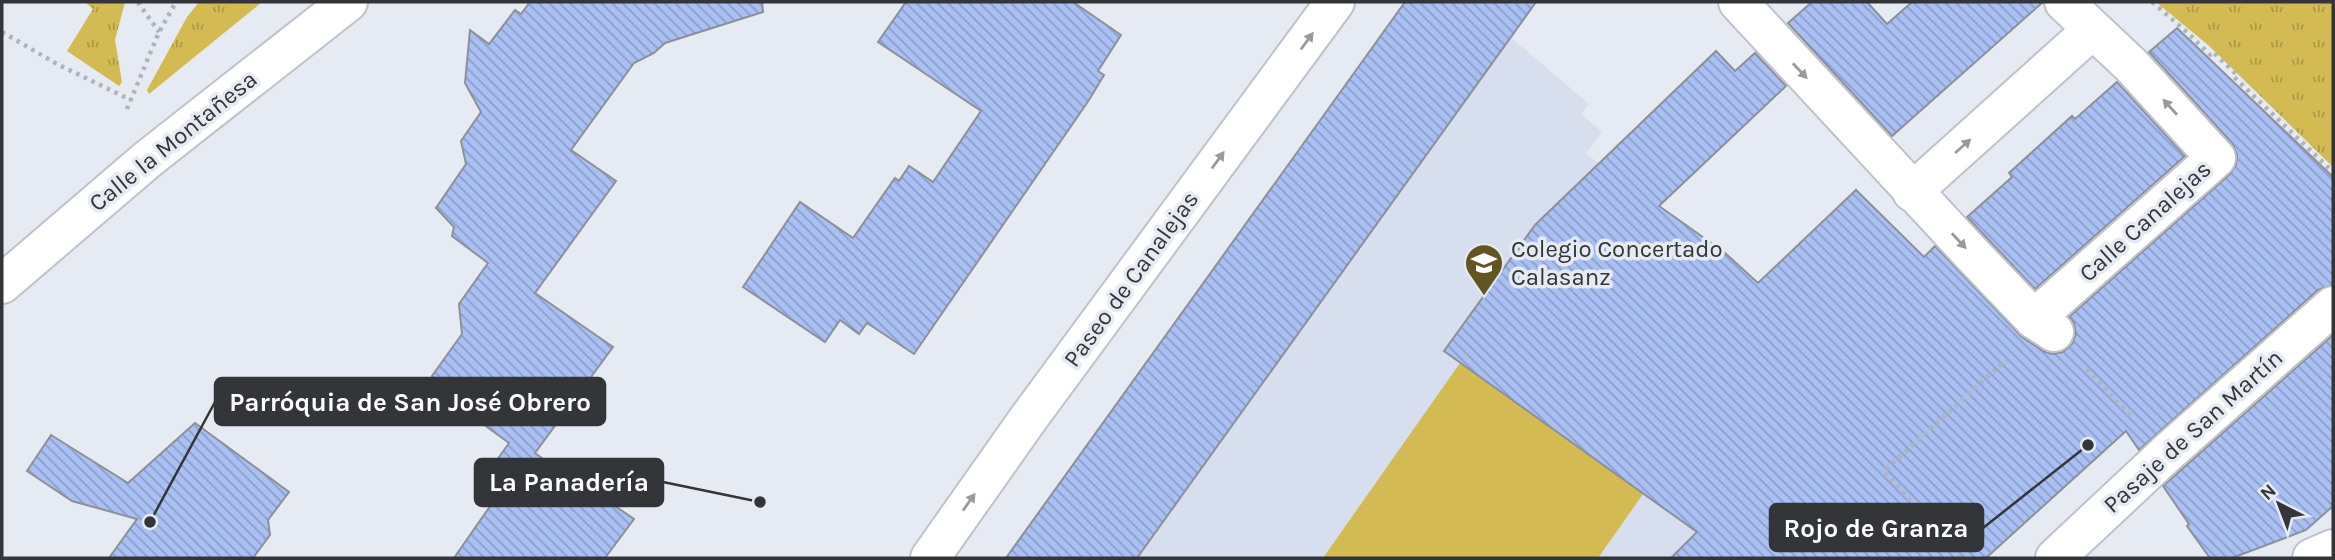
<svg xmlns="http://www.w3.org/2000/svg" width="2335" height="560" viewBox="0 0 2335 560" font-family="Karla,sans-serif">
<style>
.built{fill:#d7deed}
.grass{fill:url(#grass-tufts)}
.pitch{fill:#d3ba53}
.building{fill:url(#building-back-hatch);stroke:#8d9098;stroke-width:2}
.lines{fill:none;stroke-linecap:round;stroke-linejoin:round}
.minor-casing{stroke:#bec2ca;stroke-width:42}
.tertiary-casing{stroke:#bec2ca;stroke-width:42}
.path{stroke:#b0b3ba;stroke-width:4.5;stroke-dasharray:3.5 5;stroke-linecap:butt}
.minor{stroke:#fff;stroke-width:38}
.tertiary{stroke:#fff;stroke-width:38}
.oneway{fill:#999a9c}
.labels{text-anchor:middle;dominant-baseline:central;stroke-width:7;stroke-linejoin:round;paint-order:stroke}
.street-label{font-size:24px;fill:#333538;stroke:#e6eaf2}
.poi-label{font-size:24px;fill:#333538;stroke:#e6eaf2;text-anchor:start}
.leader{fill:none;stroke:#333538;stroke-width:2.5}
.callout-dot{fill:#333538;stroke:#e6eaf2;stroke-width:2.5}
.callout{fill:#333538;stroke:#333538;stroke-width:2.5}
.callout-label{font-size:26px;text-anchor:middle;font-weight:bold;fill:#fff}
</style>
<defs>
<pattern id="grass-tufts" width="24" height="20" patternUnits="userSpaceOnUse" patternTransform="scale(1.75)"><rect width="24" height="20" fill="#d3ba53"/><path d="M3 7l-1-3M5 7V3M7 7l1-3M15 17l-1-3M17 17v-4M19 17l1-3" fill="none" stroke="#ac9846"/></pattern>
<pattern id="building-back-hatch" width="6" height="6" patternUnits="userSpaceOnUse" patternTransform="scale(1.75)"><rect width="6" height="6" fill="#aac0f4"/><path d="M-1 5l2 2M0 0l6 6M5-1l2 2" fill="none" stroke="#8b9dc7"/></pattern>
</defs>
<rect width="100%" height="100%" fill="#e6eaf2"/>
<!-- built -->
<polygon class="built" points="1405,2 1469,2 1589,104 1581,114 1602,132 1586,154 1724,252 1860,374 1671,558 1006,558"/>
<!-- grass -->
<g class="grass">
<polygon points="85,2 125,2 115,40 122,82 119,86 67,51 93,9"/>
<polygon points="199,2 262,2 149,94 147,90 187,17"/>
<polygon points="2156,2 2333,2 2333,167 2208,45"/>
</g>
<!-- pitch -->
<polygon class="pitch" points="1460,363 1643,494 1598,558 1323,558"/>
<!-- building -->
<g class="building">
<polygon points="530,2 762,2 763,12 665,43 654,53 634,63 571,150 616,181 535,293 613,347 535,453 592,495 596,493 634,519 605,558 454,558 493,502 482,481 509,443 453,402 447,387 432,376 462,334 459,304 488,263 452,236 454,227 436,208 466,164 461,141 481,112 465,83 470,30 489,44 515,10 521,14"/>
<polygon points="906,2 1073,2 1121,35 1098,71 1104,75 1089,100 914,354 867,323 859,334 840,320 825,342 743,287 800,202 853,238 895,178 899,181 909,166 933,182 981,111 878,42"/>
<polygon points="1405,2 1536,2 1137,558 1006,558"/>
<polygon points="1812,2 1867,2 1887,24 1912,2 2043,2 1892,136 1788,23"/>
<polygon points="2177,28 2333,177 2333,285 2318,290 2139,450 2126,431 1986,558 1671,558 1697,532 1444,351 1535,225 1716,51 1735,71 1755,53 1786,86 1659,206 1724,252 1758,283 1856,190 1924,257 1935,246 2022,337 2043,351 2052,354 2063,352 2072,344 2076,334 2074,323 2069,317 2230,174 2236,165 2237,154 2232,143 2149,52"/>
<polygon points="2117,82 2185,156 2035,289 1967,217 2012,177 2009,173 2072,116 2075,119"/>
<polygon points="2333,335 2333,506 2306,530 2232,558 2210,558 2187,526 2189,524 2163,486"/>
<polygon points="195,423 289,492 268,520 270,535 253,558 109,558 137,519 72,501 27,471 51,435 128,483"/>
</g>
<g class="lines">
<defs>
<g id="minor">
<polyline points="1738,2 1969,251 2034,319 2054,332"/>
<polyline points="1912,192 2092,30"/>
<polyline points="2,284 148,159 348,2"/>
<polyline points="2034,319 2216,158 2131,65 2064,2"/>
<polyline points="2055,558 2166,454 2333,306"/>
<polyline points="2312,558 2333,549"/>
</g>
<polyline id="tertiary" points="930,558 1028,419 1335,2"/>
</defs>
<!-- minor casing -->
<use href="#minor" class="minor-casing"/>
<!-- tertiary casing -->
<use href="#tertiary" class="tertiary-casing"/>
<!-- path -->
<g class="path">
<polyline points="140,2 139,4 159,32"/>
<polyline points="2152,2 2187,32 2210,55 2213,52 2236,74 2234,77 2333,172"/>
<polyline points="2,32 57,64 131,100"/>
<polyline points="127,109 159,32 176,2"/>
<polyline points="2087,369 2133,419"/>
<polyline points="1961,558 1884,471 2007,359"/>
</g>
<!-- minor -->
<use href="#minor" class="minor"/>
<!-- tertiary -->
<use href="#tertiary" class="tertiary"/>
</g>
<!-- one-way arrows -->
<defs><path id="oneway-solid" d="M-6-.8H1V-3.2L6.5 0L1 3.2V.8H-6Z" transform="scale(1.75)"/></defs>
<g class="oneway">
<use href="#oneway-solid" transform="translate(1307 41) rotate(-54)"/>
<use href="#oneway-solid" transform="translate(1800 71) rotate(47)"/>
<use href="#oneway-solid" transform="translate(2170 107) rotate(-132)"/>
<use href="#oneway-solid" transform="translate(1963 146) rotate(-42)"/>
<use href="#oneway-solid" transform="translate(1218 160) rotate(-54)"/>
<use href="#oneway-solid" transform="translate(1959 241) rotate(47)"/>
<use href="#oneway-solid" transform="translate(969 502) rotate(-55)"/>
</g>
<!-- icons -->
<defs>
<symbol id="school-pin" viewBox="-11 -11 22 30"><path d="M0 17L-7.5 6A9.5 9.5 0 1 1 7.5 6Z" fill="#625522" stroke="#e6eaf2"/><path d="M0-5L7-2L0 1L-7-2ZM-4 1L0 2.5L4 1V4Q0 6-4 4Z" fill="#fff"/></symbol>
</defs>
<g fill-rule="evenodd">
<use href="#school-pin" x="1462" y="241" width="44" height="60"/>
</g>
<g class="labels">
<!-- street labels -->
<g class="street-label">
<text transform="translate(173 141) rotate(-39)">Calle la Montañesa</text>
<text transform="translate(2145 221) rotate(-42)">Calle Canalejas</text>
<text transform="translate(1131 279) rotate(-54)">Paseo de Canalejas</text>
<text transform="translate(2193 431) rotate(-42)">Pasaje de San Martín</text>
</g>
<!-- poi labels -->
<g class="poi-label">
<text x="1511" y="249">Colegio Concertado<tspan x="1511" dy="28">Calasanz</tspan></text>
</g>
</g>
<!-- callouts -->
<path class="leader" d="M150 522L215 402M760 502L663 482M2088 445L1983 528"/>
<g class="callout-dot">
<circle cx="150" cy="522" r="7"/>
<circle cx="760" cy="502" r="7"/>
<circle cx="2088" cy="445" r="7"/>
</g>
<g class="callout">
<rect x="215" y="378" width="390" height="47" rx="7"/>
<rect x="475" y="459" width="188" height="47" rx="7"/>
<rect x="1770" y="504" width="213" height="47" rx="7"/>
</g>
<g class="callout-label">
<text x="410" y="411">Parróquia de San José Obrero</text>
<text x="569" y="491">La Panadería</text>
<text x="1876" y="537">Rojo de Granza</text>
</g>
<!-- border -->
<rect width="2335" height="560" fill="none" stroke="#333538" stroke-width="7"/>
<!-- north arrow -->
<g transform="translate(2279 504) rotate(318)" stroke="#e6eaf2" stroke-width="5" paint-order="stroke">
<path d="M0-5L12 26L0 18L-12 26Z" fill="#333538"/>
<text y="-10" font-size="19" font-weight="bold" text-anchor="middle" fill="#333538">N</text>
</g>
</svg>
